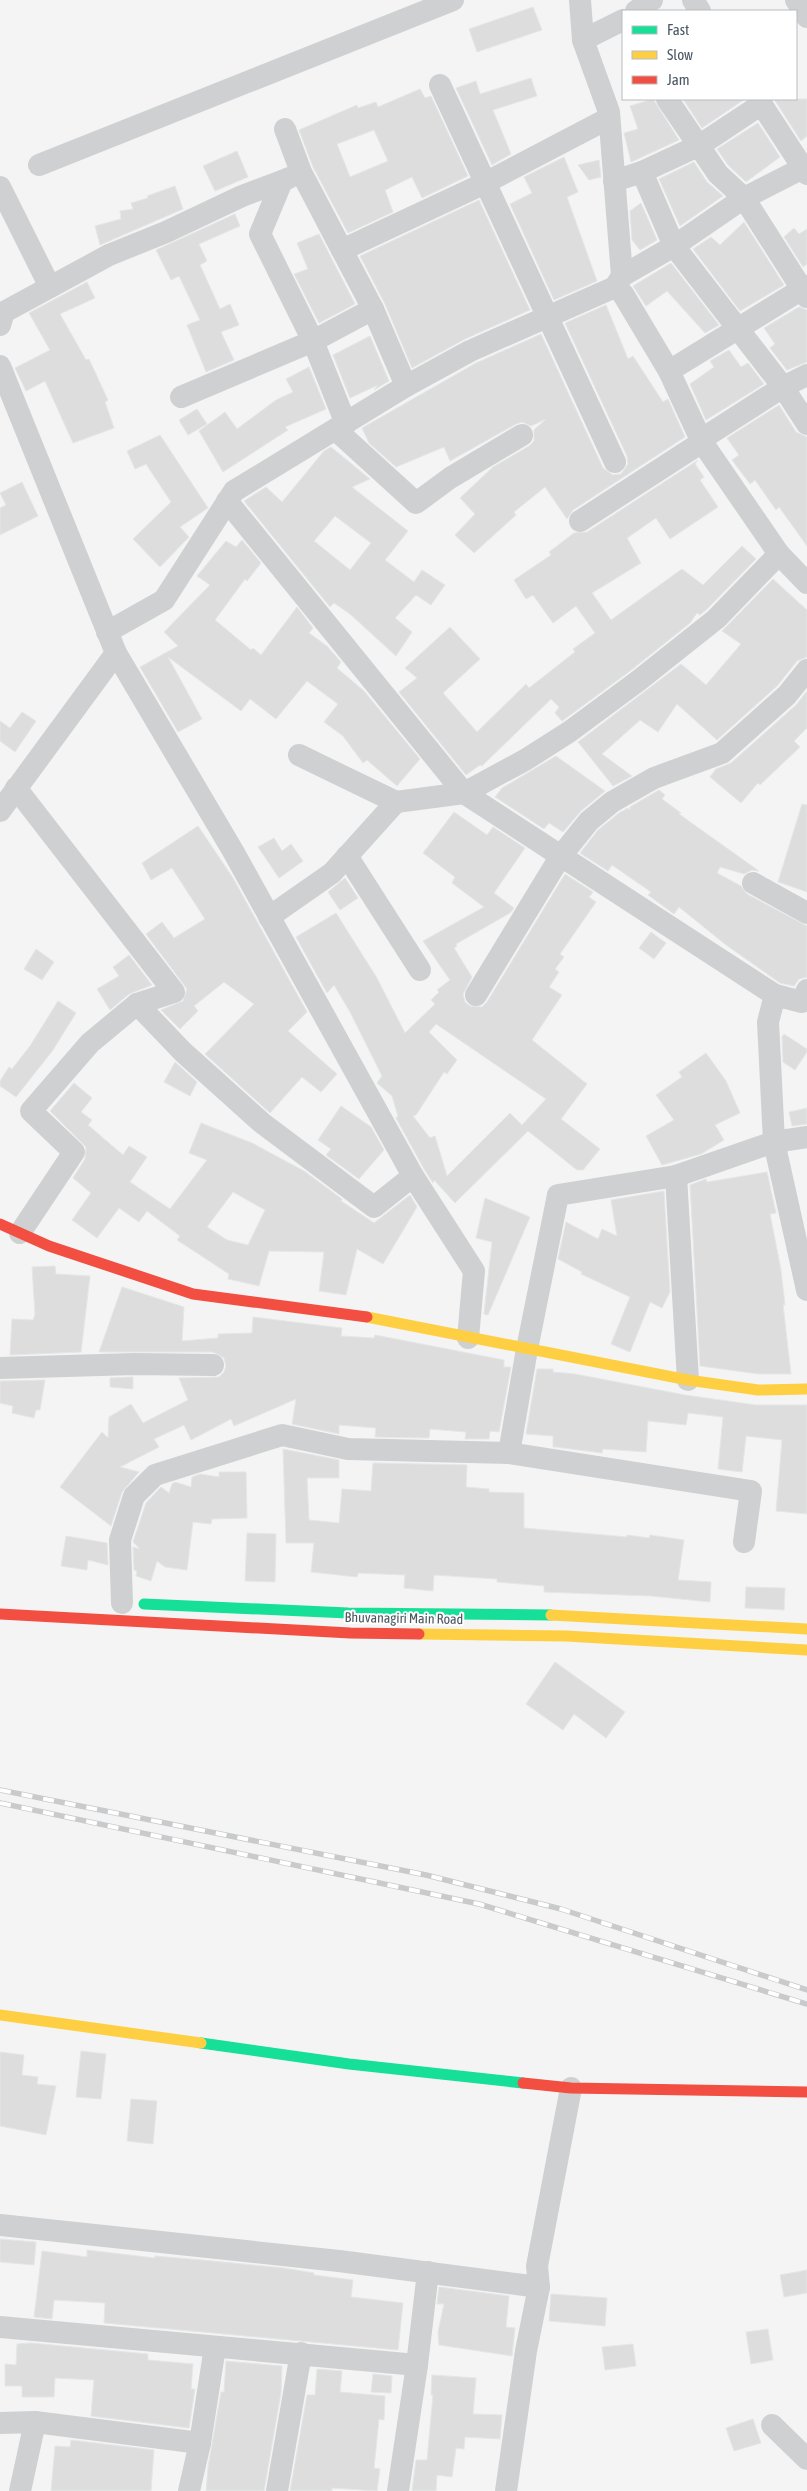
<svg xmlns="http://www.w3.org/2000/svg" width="807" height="2491" viewBox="0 0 807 2491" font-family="'Asap Condensed',sans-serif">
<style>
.building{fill:#ddddde;stroke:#e5e6e7;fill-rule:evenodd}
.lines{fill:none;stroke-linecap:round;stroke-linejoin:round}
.street{stroke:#ced0d2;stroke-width:22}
.fast{stroke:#16e098;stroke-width:11}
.slow{stroke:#ffcf43;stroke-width:11}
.jam{stroke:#f24e42;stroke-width:11}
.rail-casing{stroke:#c9cacc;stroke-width:5.5}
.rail{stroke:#fff;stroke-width:4;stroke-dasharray:11;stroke-linecap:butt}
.labels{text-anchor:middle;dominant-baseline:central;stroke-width:4;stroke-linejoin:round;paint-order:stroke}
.street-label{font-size:14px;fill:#4a5661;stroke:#fff}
</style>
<rect width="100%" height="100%" fill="#f4f4f4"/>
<!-- building -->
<g class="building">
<polygon points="533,7 542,30 477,52 469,29"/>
<polygon points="531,78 537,96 493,110 511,154 492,165 456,88 476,81 480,94"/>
<path d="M 420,89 L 425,98 L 431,96 L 468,176 L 422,198 L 412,177 L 385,190 L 393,212 L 348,233 L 313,167 L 299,130 L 357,105 L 358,108 L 376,102 L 378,107 ZM 374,130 L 388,161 L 350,177 L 337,144 Z"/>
<polygon points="653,99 679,140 631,162 624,133 638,129 630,106"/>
<polygon points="683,99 745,99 702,128"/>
<polygon points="774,99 807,99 807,136 801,141"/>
<polygon points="758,123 780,157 746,182 728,165 717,149"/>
<polygon points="237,151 248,177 215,191 203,166"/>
<polygon points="564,157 578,192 567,197 597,281 554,300 510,204 532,193 524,177"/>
<polygon points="599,160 601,177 589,180 578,165"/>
<polygon points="694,162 707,182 723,196 680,226 659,179"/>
<polygon points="175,186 183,209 100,245 95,226 121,219 120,211 133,209 131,203 148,198 147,196"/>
<polygon points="479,200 530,310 465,339 412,368 385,304 360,256"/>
<polygon points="641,203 657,240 640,250 632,240 630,211"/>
<polygon points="235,214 240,226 199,244 207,261 200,265 220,309 230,304 239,325 221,332 234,360 206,372 187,325 200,320 179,276 171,280 156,250"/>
<polygon points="744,222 784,285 740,311 693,249 711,237 720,245"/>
<polygon points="794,228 799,234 807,229 807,264 803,267 784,237"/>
<polygon points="319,234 355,304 319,323 294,274 308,269 297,243"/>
<polygon points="671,263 719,325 705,333 667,291 646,306 633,286"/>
<polygon points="87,282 95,298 60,314 86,360 89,359 108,400 105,402 114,428 73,443 45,381 26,391 15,368 50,350 29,313"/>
<polygon points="606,305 628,359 633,356 663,402 668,399 685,437 573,510 567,519 545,487 514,512 516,515 474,553 455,535 475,514 460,498 493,467 529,446 534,441 534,430 546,419 531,426 522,422 516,424 450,461 444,447 396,467 369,443 362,428 476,363 541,334 603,468 613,475 621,474 628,464 627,456 565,323"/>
<polygon points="799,307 807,310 807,362 787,370 770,348 775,344 764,328"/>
<polygon points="370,336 389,381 374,390 378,385 350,398 333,355"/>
<polygon points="729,350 741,367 748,363 764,384 706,420 690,384 714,367 710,361"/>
<polygon points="309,367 326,409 285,427 288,430 223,472 199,431 225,412 237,429 276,400 293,392 286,379"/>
<polygon points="779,405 796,432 807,437 807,546 779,507 776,510 755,480 750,484 732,460 739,455 727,438"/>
<polygon points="197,409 207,424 188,435 179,420"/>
<polygon points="160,435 208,508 180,527 189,537 160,567 133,539 171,502 146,464 135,469 127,451"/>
<path d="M 331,447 L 370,479 L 352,487 L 408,531 L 385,560 L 414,582 L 422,570 L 445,585 L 431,605 L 416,595 L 395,618 L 412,632 L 396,656 L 350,614 L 334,603 L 330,607 L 244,501 L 266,487 L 282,502 L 324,451 ZM 335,516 L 371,543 L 350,570 L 314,541 Z"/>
<polygon points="698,460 695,464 704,477 700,480 718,507 670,539 656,518 627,538 641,563 592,593 611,620 682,569 703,585 742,546 756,559 707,609 700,615 697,613 690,623 630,671 562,721 555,713 559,707 551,699 482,766 480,765 466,775 399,692 417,678 405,668 450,627 480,659 443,693 477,732 526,684 529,688 575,652 573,649 595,633 576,606 553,623 533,595 526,599 514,580 551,555 549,552 574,533 587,532"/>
<polygon points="22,482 38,516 0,535 0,508 6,505 0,493"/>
<polygon points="242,540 261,563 247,581 245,579 215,620 251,650 253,648 261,655 297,607 313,628 309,633 327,646 341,662 337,668 364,691 420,759 397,786 367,760 363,763 343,736 324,722 338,704 307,681 276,719 250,699 241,711 168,657 202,719 178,732 140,667 178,646 164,632 210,585 197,576 226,541 236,547"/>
<polygon points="773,579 807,610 807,657 797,661 777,686 717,740 677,704 658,732 640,720 602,754 632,776 613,786 578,742 681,664 706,685 741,644 722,631"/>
<polygon points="807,691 807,728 794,741 800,747 760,785 758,783 741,803 710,777 716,769 731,763 796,705"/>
<polygon points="22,712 36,721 15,752 0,741 0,721 10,728"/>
<polygon points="556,756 605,791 581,811 563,832 549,823 544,829 495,797 502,788"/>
<polygon points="659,790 665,795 662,799 681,813 679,814 759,871 752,870 744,874 720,867 717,873 741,886 747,894 807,926 807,977 799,979 794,986 780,983 726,945 679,907 674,914 648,895 651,892 612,865 608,871 580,853 598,830 619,813 628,808 630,810 630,807"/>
<polygon points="802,804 807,805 807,892 778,882"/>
<path d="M 454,812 L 487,835 L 493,827 L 525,848 L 494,893 L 514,908 L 510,913 L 456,944 L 457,946 L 454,948 L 472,977 L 463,994 L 465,1002 L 470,1006 L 482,1007 L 487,1002 L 565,874 L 593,892 L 589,897 L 596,902 L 560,954 L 564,957 L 555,969 L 559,972 L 549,987 L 562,995 L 532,1040 L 587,1084 L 561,1119 L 600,1149 L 583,1170 L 577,1170 L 528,1131 L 455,1203 L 434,1180 L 433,1183 L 424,1169 L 396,1118 L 398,1116 L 392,1096 L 377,1083 L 382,1076 L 350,1012 L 334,985 L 327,993 L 296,937 L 336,913 L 377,978 L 405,1033 L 435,1004 L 431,1000 L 439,992 L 437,990 L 450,980 L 423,941 L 484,907 L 452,883 L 455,877 L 423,853 ZM 436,1024 L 546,1099 L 522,1125 L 510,1113 L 447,1176 L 435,1136 L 430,1138 L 413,1116 L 416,1115 L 444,1072 L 447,1074 L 457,1060 L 429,1032 Z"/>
<polygon points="198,826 233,878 307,1012 288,1031 337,1074 321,1092 302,1077 270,1113 205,1054 254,1004 224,982 194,1006 198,1011 180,1029 161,1010 183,1001 187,989 146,934 162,922 174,938 205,919 172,868 151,880 142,863"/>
<polygon points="274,838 282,851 291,844 303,861 279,878 258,847"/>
<polygon points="345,878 358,898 340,910 328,892"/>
<polygon points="651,932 666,943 654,959 639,948"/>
<polygon points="36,949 54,962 42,980 24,969"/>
<polygon points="129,955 152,985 129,994 110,1010 97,989 119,976 113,967"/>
<polygon points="58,1001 76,1013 53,1050 16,1097 0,1086 0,1081 9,1067 12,1069 30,1046"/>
<polygon points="784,1034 807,1049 807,1052 795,1070 783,1062 782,1037"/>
<polygon points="706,1053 726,1081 740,1113 715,1125 724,1140 701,1154 662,1165 646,1136 674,1120 656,1095 682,1077 679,1072"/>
<polygon points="175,1062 197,1082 190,1096 164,1082"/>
<path d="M 74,1083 L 92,1098 L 81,1112 L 92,1120 L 88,1125 L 123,1155 L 129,1146 L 147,1157 L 130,1182 L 170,1209 L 207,1160 L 189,1153 L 201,1123 L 252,1143 L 304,1171 L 342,1199 L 341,1201 L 374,1223 L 410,1195 L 417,1207 L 383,1264 L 357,1249 L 346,1295 L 319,1291 L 324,1252 L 269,1251 L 259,1286 L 228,1279 L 229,1274 L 177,1240 L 180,1236 L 147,1211 L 139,1222 L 119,1208 L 97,1238 L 72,1220 L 91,1193 L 73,1178 L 85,1159 L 86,1147 L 50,1111 ZM 233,1192 L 265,1210 L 248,1245 L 227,1240 L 207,1227 Z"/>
<polygon points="341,1106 371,1127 384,1150 359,1179 326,1155 331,1149 318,1140"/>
<polygon points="807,1108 807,1124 792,1126 789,1112"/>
<polygon points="767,1172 776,1213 770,1214 781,1270 785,1305 783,1305 791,1374 759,1374 700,1366 690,1185 706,1179 707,1182"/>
<polygon points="664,1191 670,1292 662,1308 650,1302 630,1352 611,1344 630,1297 581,1274 582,1272 558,1259 566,1222 598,1239 602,1229 617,1236 611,1200"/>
<polygon points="485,1198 530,1217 488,1315 484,1314 492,1242 476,1238"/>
<polygon points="55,1266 56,1274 90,1276 81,1352 10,1355 12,1319 33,1320 35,1315 32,1267"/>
<polygon points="122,1287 184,1307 182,1341 218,1338 218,1334 252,1333 253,1317 342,1328 341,1336 374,1338 375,1335 504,1360 504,1367 511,1367 499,1432 490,1431 489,1439 465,1439 466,1432 430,1429 429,1438 375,1437 376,1428 339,1425 339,1434 292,1424 296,1399 234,1426 231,1419 191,1440 184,1425 154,1439 159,1447 120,1467 139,1472 122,1492 111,1526 60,1487 102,1432 108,1438 109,1417 131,1404 143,1423 188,1400 179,1378 219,1377 224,1372 226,1366 224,1358 213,1352 99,1352"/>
<polygon points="537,1369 553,1369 553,1372 575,1374 685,1395 756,1405 807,1405 807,1514 776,1511 782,1440 746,1436 742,1472 718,1469 723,1417 688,1413 686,1425 648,1421 646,1452 603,1449 602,1453 556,1447 553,1447 553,1436 526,1434"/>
<polygon points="133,1377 133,1389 110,1387 110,1378"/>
<polygon points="45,1380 40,1410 36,1410 34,1418 12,1413 13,1406 0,1403 0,1381"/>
<polygon points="283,1449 339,1460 339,1478 307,1478 309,1520 339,1523 342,1489 371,1491 373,1463 467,1465 466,1487 489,1489 489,1492 524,1493 524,1528 627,1537 627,1535 649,1538 650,1535 684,1540 678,1580 711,1582 710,1602 651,1596 544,1592 544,1586 497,1582 497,1579 434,1575 433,1591 404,1588 405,1575 358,1573 357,1577 311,1572 314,1543 286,1543"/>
<polygon points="219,1472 246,1472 247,1518 212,1519 211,1524 193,1522 187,1570 165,1567 157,1561 151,1581 136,1576 137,1571 134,1570 133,1547 140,1549 133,1542 146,1503 161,1487 169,1493 172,1484 175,1482 191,1487 192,1477 200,1474 219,1477"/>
<polygon points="247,1533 276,1534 275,1582 245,1581"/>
<polygon points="66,1536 107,1543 108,1565 88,1560 87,1570 61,1566"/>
<polygon points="746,1587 785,1588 784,1610 745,1608"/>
<polygon points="555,1662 625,1712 606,1738 574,1714 563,1730 526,1704"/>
<polygon points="81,2051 106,2054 101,2099 76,2097"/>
<polygon points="0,2052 24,2055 22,2075 38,2077 37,2084 56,2086 46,2135 0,2126"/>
<polygon points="131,2099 157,2101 153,2144 127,2141"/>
<polygon points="0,2239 36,2242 34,2265 0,2262"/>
<polygon points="87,2250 155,2258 155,2256 213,2261 284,2268 314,2273 314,2275 353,2280 351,2297 403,2303 398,2350 104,2323 105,2303 54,2300 52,2319 34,2317 42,2251 87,2257"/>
<polygon points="807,2270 807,2293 784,2297 780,2275"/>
<polygon points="439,2287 509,2296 506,2327 515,2328 512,2356 439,2345 438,2332 444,2304 437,2304"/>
<polygon points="551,2294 607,2298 605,2326 549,2321"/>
<polygon points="768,2329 773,2360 751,2364 746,2332"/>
<polygon points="31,2343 148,2354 148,2360 193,2364 191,2389 195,2389 189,2428 91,2416 94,2380 55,2378 54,2397 22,2397 22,2386 5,2386 5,2364 16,2365 17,2344"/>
<polygon points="633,2344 636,2366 605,2370 602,2347"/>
<polygon points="226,2361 282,2366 281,2393 264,2491 206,2491 208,2467 221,2392 224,2392"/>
<polygon points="317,2369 342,2371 340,2392 385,2396 384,2420 379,2419 374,2468 380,2469 377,2491 332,2488 332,2491 290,2491 307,2395 315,2395"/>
<polygon points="373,2374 392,2376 391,2393 371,2392"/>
<polygon points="432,2375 476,2378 473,2414 502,2415 500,2439 465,2437 464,2449 456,2448 452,2477 437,2475 436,2491 412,2491 416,2460 427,2460 433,2395 431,2395"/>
<polygon points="753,2419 761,2443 734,2451 726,2428"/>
<polygon points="71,2440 154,2450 151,2491 51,2491 55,2446 70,2447"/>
</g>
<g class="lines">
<!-- street -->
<g class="street">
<polyline points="580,0 583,40 609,112 622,276 615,287 623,294 669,371 702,442 779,554 807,583"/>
<polyline points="693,0 700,11"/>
<polyline points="796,0 807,17"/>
<polyline points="636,11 652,0"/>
<polyline points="583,40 623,20"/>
<polyline points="440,85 615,462"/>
<polyline points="667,99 718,174 744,198 807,297"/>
<polyline points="758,99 807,174"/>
<polyline points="285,129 301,172 373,309 406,386 470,351 615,287"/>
<polyline points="39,165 453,0"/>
<polyline points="642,172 700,145 762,104"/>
<polyline points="289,178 282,181 260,234 313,341 346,424"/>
<polyline points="614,181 642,172 674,246 783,387 807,424"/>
<polyline points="0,187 50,287"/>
<polyline points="342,250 485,183 609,118"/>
<polyline points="622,276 674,246 744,198 803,168"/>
<polyline points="0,325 4,312 109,255 166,232 242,196 282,181"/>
<polyline points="0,366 116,653 0,811"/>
<polyline points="669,371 807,286"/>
<polyline points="181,397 313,341 373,309"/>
<polyline points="336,430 416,503 450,478 522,435"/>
<polyline points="708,435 783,387 807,375"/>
<polyline points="227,501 464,793 525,760 569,732 638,681 716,619 779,554"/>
<polyline points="580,521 702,442"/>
<polyline points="107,632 164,600 234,491 406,386"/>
<polyline points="116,653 233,851 413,1176 474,1271 468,1338"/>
<polyline points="299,755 396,802"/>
<polyline points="16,788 174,992 137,1004 90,1043 31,1111 74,1152 20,1233"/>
<polyline points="347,856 420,970"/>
<polyline points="753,883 807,913"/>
<polyline points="269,917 332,873 396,802 464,793 775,995"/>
<polyline points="476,995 560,857 589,821 612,802 654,778 722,753 787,695 807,670"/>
<polyline points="137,1004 183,1052 262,1123 374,1207 413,1176"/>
<polyline points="807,1137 774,1142 807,1290"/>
<polyline points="676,1176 558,1195 527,1349 509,1453 751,1491 744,1542"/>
<polyline points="0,1368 134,1364 213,1365"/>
<polyline points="688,1380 676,1176 774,1142 768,1022 775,995 802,1002 807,990"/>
<polyline points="122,1603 120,1540 134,1496 155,1475 282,1435 348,1449 509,1453"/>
<polyline points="0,2225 339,2261 539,2287"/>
<polyline points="0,2327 417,2365"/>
<polyline points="35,2422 200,2443"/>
<polyline points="0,2423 35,2422 20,2491"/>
<polyline points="772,2425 807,2459"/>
<polyline points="189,2491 200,2443 215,2347"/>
<polyline points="277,2491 301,2353"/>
<polyline points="398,2491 417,2365 428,2272"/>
<polyline points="506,2491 526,2351 539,2287 537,2266 571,2088"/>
</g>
<!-- fast -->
<g class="fast">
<polyline points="144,1604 348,1613 551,1615"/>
<polyline points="201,2043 349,2064 523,2083"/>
</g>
<!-- slow -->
<g class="slow">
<polyline points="367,1317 688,1380 758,1390 807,1389"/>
<polyline points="551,1615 807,1629"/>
<polyline points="419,1634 566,1636 807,1650"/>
<polyline points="0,2015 201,2043"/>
</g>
<!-- jam -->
<g class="jam">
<polyline points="0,1224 49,1246 193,1294 367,1317"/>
<polyline points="0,1614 350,1633 419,1634"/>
<polyline points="523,2083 571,2088 807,2092"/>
</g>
<defs>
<g id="rail">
<polyline points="0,1790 426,1875 561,1909 807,1990"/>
<polyline points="0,1803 479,1904 807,2004"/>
</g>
</defs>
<!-- rail casing -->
<use href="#rail" class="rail-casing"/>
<!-- rail -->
<use href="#rail" class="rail"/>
</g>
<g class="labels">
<!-- street labels -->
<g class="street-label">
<text transform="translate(404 1618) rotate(1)">Bhuvanagiri Main Road</text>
</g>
</g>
<!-- legend -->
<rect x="622" y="10" width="175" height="90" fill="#ffffff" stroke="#b7bbc0"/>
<rect x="632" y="26" width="25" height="8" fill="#16e098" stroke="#b7bbc0"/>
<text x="667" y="35" font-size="15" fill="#4a5661">Fast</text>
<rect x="632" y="51" width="25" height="8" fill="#ffcf43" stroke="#b7bbc0"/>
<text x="667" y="60" font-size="15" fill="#4a5661">Slow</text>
<rect x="632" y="76" width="25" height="8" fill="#f24e42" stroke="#b7bbc0"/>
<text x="667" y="85" font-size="15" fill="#4a5661">Jam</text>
</svg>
